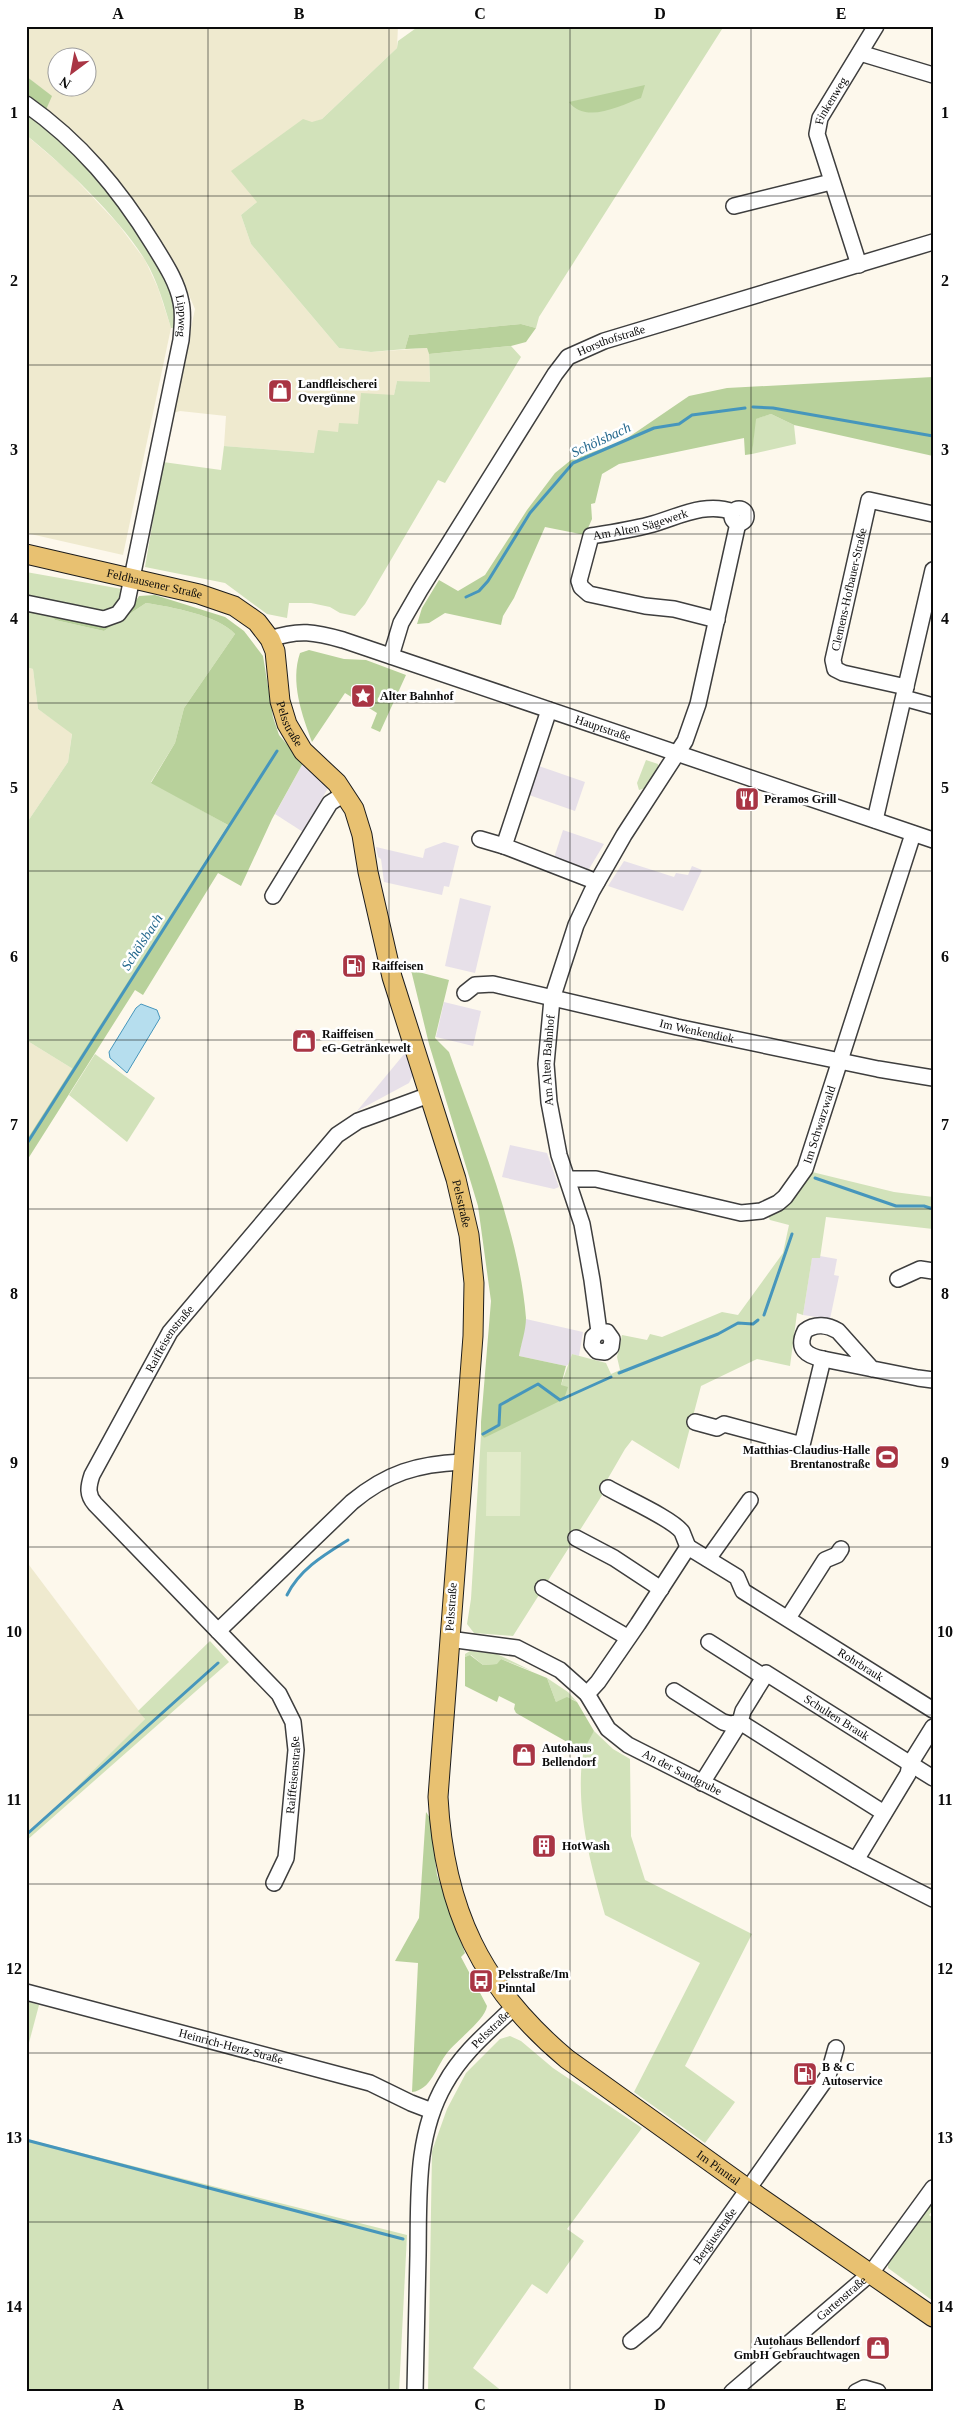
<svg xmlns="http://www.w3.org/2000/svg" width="959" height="2418" viewBox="0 0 959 2418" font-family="Georgia,serif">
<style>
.industrial{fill:#e7e0e9}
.farmland{fill:#efeacf;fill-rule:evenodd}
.green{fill:#d2e2ba}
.forest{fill:#b8d19b}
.pitch{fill:#e2ebca}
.water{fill:#b6deee;stroke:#4696bc}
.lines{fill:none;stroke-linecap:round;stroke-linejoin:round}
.stream{stroke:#4696bc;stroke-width:3}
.minor-casing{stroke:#3e3e3e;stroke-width:18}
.major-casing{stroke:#1c1c1c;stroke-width:21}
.minor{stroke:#fff;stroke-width:15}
.major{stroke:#e8c171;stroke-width:19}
.grid{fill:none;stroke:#0b0b0b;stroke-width:1;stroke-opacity:0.55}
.labels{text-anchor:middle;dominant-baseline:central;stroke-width:5;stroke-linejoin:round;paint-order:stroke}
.street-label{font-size:12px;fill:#0b0b0b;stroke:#fff}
.poi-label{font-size:12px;font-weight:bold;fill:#0b0b0b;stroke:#fff;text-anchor:start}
.water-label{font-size:14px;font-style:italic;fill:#24688d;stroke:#fff}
.neatline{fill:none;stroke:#0b0b0b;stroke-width:2}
.grid-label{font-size:16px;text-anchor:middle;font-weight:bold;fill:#0b0b0b}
</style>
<rect width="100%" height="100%" fill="#fdf8ec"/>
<!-- industrial -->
<g class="industrial">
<polygon points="303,763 326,783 328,788 303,832 275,814"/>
<polygon points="536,765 585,782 575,811 529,795"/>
<polygon points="563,830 604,844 589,869 583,870 553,861"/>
<polygon points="444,842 459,846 449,887 444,886 442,895 384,882 381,859 378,857 376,847 423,858 425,849"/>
<polygon points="624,861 674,877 676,873 688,875 692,866 702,870 683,911 608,886"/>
<polygon points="460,898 491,906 475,973 445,966"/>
<polygon points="444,1002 481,1011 473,1046 436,1037"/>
<polygon points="405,1053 413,1075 409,1083 357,1111"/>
<polygon points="510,1145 547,1153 559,1187 554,1189 502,1177"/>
<polygon points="820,1256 837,1259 834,1275 839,1276 830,1319 803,1315 812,1257"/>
<polygon points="526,1319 583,1332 579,1356 572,1354 569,1364 566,1366 519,1356"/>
</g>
<!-- farmland -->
<g class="farmland">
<path d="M 26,26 L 398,26 L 397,48 L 322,119 L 312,123 L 257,202 L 241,215 L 251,244 L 339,348 L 371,352 L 427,348 L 429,354 L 430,383 L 397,381 L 394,395 L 358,424 L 338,432 L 314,453 L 224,446 L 226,416 L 180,411 L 173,413 L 195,309 L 175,263 L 127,196 L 45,112 L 51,96 L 26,76 ZM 58,58 L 88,58 L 88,88 L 58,88 Z"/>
<polygon points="26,135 68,171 118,224 145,260 158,288 171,328 123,555 26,533"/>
<polygon points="26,667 33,669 38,709 72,733 68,762 26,824"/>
<polygon points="26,1040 73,1069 28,1138 26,1137"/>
<polygon points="26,1561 145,1719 26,1837"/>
</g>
<!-- green -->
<g class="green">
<polygon points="419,26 724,26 539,317 536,328 521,324 409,335 405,349 371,352 339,348 251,244 241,215 257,202 231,171 303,119 312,122 322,119 397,48 398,41"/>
<path d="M 26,110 L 79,153 L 149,245 L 177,304 L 178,328 L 171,328 C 164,306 158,281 145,260 C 122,221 63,164 26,135 Z"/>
<polygon points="511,346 521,357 445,483 438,480 365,604 355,616 340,613 330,607 311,603 289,603 287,618 267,614 225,583 145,567 163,462 221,470 224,446 314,453 318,430 338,432 339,423 358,424 361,393 394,395 397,381 430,382 429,354"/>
<polygon points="771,414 794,425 796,444 752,454 755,419"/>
<polygon points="26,572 122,589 123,597 109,613 26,598"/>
<path d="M 146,603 C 171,607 218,615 235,634 L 184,708 L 175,743 L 151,782 L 228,825 L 73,1069 L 26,1040 L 26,824 L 68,762 L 72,734 L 38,709 L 33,669 L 26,667 L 26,610 L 50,615 L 55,620 L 104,631 Z"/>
<polygon points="646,760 658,764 659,770 649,787 639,790 637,783"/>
<polygon points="95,1054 155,1098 127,1142 69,1095"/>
<path d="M 808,1171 L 894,1192 L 933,1197 L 933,1229 L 826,1217 L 820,1258 L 812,1258 L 803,1315 L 797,1313 L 790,1366 L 757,1359 L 701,1386 L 679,1469 L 632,1440 L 625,1449 L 603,1487 L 606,1489 L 513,1636 L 474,1633 L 467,1624 L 471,1599 L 481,1435 L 484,1438 L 561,1385 L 572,1354 L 606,1363 L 611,1374 L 620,1370 L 617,1357 L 622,1335 L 647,1340 L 650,1334 L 662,1337 L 722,1312 L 738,1315 L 783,1253 L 789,1225 L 770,1220 L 768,1216 C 790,1208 801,1193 808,1171 Z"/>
<polygon points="210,1641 229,1662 26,1841 26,1837 145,1719 138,1711"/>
<polygon points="470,1651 497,1654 532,1671 501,1659 498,1664 483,1665 471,1655 465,1657 465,1654"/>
<polygon points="547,1678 568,1692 577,1702 572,1699 556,1702"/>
<path d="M 594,1731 L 613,1749 L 630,1759 L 631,1836 L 645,1880 L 752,1934 L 685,2066 L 735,2102 L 705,2143 L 634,2092 L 700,1963 L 605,1915 C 592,1868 579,1824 581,1774 C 582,1758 583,1744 594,1731 Z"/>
<polygon points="26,2001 39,2005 26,2054"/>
<polygon points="510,2036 521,2041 553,2068 642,2128 567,2229 584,2241 547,2294 532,2284 473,2368 503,2392 428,2392 432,2151 447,2109 466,2073 500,2039"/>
<polygon points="26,2139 407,2235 399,2392 26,2392"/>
<polygon points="933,2199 933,2210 929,2215 933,2218 933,2301 888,2268 888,2262"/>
</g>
<!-- forest -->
<g class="forest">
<polygon points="26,76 52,96 45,112 26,98"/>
<path d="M 645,85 L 641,98 C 619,106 586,124 569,102 Z"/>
<polygon points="521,324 536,328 526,342 511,346 429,354 427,348 405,349 409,335"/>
<polygon points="933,377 933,456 794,425 771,414 756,419 752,454 745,455 744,438 619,464 602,474 595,503 591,504 592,519 585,535 545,527 514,598 503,616 501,625 445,613 429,623 417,624 422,608 439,580 458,591 485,575 527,510 555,473 571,460 623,441 689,396 727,388"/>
<path d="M 155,595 L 225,617 L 244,631 L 263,656 L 273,717 L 279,735 L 303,763 L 272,819 L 241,886 L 218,873 L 143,995 L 135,990 L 26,1162 L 26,1141 L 228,825 L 151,783 L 175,743 L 184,708 L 235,634 C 218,615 171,607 146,603 L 104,631 L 55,620 L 50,615 L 105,625 L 133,605 L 139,596 Z"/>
<path d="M 309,650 L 344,659 L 366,660 L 406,675 L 380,732 L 371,728 L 377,713 L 345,693 L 312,742 C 302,715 290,682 300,653 Z"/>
<path d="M 411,970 L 449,980 L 435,1038 L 449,1052 C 478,1135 519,1230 526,1318 C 526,1330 521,1344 519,1356 L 566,1366 L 561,1385 L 568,1387 L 564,1399 L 484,1438 L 481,1435 L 481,1422 L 491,1301 L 478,1206 L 429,1044 Z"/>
<polygon points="470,1655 483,1665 497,1664 501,1659 547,1678 556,1702 567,1697 577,1702 594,1731 583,1751 516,1713 514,1709 515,1704 499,1696 497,1702 465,1686 465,1657"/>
<path d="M 426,1812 L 430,1818 L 437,1875 L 465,1953 L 461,1957 L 487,2006 C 485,2020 457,2040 447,2053 C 436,2067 431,2090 412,2092 L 418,1963 L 395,1961 L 419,1918 Z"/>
</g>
<!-- pitch -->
<polygon class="pitch" points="487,1452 521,1452 520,1516 486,1516"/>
<!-- water -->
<polygon class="water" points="141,1004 157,1010 160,1018 127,1073 110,1058 109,1052 136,1008"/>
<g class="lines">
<!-- stream -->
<g class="stream">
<polyline points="753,407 773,408 933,436"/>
<polyline points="466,597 479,591 488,581 530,513 573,463 654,428 679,424 692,415 745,408"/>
<polyline points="26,1145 277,751"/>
<polyline points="815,1178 896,1206 924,1206 933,1209"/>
<polyline points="764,1315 792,1234"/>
<polyline points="619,1373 718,1334 738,1323 753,1324 758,1320"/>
<polyline points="483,1434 499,1425 500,1405 538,1384 560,1400 611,1377"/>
<path d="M 287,1595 C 300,1569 324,1555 348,1540"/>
<polyline points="26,1835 218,1663"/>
<polyline points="26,2140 403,2239"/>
</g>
<defs>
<g id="minor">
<polyline points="860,53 933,75"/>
<path id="s1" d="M 26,104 C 80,142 119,189 153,244 C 164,262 177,281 181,302 C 184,315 182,327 181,340 L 127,602 L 118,614 L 104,619 L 26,603"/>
<polyline points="734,206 831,182"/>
<path id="s2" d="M 859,265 L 817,134 L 820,118 L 876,26"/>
<circle cx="739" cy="516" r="7"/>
<path id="s3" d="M 717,620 L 674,609 L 645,606 L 589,594 L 581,587 L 579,581 L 591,536 C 610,533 630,530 649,525 C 676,518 705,501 733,512"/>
<path id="s4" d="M 270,639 C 299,629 315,632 343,640 L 933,840"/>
<path id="s5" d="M 391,656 L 401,623 L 420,590 L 555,374 L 568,357 L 604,341 L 933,242"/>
<path id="s6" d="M 906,687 L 843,673 L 835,669 L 833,660 L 869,500 L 933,514"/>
<polyline points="904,698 933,706"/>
<polyline points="549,710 504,846 597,882"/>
<polyline points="875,820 933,570"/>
<polyline points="480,839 504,846"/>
<polyline points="273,896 330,803 344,794"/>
<path id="s7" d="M 465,993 L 475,985 L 493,984 L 677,1027 L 878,1069 L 933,1078"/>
<path id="s8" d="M 569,1179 L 596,1179 L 741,1213 L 761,1211 L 778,1203 L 785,1197 L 805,1169 L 913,834"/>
<polyline points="898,1279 920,1269 933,1271"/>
<path id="s9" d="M 599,1332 L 593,1337 L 592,1345 L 597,1351 L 605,1352 L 611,1347 L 612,1339 L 607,1332 L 599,1332 L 592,1280 L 582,1224 L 559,1155 L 549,1102 L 546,1064 L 552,999 L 576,925 L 592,891 L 624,835 L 685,741 L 698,704 L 738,523"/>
<path d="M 872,1369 L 838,1331 C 828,1325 815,1323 805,1331 C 796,1349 807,1356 823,1359 L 918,1378 L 933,1380"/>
<polyline points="695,1422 717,1428 724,1424 802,1445 823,1359"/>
<path d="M 608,1488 C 625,1498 673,1519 682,1532 C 684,1537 686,1542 688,1547"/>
<polyline points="576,1538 614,1558 661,1589"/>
<polyline points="708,1559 750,1500"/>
<polyline points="543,1588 627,1637"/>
<polyline points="788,1618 825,1560 837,1555 841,1549"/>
<path d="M 218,1631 L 352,1502 C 387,1473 417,1464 462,1462"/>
<path id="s10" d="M 449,1639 L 517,1648 L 560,1670 L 587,1694 L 608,1729 L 628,1745 L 933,1899"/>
<path id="s11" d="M 764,1677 L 766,1673 L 933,1778"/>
<polyline points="674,1691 723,1722 730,1724 740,1722 743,1711 764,1677 709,1642"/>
<path id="s12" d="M 587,1694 L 598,1682 L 638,1624 L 688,1547 L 737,1577 L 743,1591 L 933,1710"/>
<polyline points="702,1783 740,1722 884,1813"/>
<polyline points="856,1860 908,1774 910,1764 933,1727"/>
<path id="s13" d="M 274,1883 L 286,1858 L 296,1750 L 293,1722 L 279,1694 L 95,1504 C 87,1495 88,1487 92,1475 L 170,1332 L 337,1135 L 358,1121 L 429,1095"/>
<path id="s14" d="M 26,1992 L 370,2083 L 411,2103 L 432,2111"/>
<path id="s15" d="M 631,2341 L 654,2322 L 828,2076 L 836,2048"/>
<path id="s16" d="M 415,2392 C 416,2346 417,2300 418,2255 C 419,2197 415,2136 445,2084 C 462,2053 488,2032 513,2008"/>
<path id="s17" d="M 732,2392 L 871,2273 L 933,2188"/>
<polyline points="856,2392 864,2388 878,2392"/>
</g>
<g id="major">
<path id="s18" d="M 26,554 L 199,594 L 234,606 L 257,622 L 270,639 L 275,651 L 280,701 L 287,724 L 303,751 L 337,783 L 354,809 L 362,835 L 368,872 L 392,977 L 456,1179 L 469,1235 L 474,1283 L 473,1336 L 438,1797 C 444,1909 481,1987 567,2059 L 748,2189 L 933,2317"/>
</g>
</defs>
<!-- minor casing -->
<use href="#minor" class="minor-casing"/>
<!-- major casing -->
<use href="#major" class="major-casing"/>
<!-- minor -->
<use href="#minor" class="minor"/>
<!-- major -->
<use href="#major" class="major"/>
</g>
<!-- grid -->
<path class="grid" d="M 208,26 L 208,2392M 389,26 L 389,2392M 570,26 L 570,2392M 751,26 L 751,2392M 26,196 L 933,196M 26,365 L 933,365M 26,534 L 933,534M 26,703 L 933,703M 26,871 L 933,871M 26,1040 L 933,1040M 26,1209 L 933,1209M 26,1378 L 933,1378M 26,1547 L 933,1547M 26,1715 L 933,1715M 26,1884 L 933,1884M 26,2053 L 933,2053M 26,2222 L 933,2222"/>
<!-- icons -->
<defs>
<symbol id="shop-square" viewBox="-11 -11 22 22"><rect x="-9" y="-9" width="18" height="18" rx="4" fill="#a93544" stroke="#fff"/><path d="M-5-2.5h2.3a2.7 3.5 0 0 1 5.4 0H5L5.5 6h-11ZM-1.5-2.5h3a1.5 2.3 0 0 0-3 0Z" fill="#fff"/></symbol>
<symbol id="sight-square" viewBox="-11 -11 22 22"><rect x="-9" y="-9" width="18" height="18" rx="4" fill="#a93544" stroke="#fff"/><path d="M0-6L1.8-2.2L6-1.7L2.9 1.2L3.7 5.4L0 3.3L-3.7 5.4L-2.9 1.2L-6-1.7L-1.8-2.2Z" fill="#fff"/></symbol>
<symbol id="restaurant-square" viewBox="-11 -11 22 22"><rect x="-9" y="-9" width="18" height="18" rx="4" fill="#a93544" stroke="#fff"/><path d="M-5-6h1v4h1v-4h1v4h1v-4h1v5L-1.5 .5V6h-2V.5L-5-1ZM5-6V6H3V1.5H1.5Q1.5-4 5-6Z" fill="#fff"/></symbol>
<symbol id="fuel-square" viewBox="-11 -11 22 22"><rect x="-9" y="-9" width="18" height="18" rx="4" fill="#a93544" stroke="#fff"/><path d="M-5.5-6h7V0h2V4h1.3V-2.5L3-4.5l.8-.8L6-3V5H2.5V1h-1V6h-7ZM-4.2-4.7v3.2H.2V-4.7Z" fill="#fff"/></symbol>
<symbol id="stadium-square" viewBox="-11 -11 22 22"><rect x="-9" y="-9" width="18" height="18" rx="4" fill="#a93544" stroke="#fff"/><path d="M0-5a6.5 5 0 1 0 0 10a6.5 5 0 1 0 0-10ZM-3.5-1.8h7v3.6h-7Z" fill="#fff"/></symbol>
<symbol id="building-square" viewBox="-11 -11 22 22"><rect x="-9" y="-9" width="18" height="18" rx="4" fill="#a93544" stroke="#fff"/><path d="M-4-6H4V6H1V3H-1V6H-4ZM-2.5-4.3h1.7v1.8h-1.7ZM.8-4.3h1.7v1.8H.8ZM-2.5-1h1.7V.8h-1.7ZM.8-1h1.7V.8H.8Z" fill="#fff"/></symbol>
<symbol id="bus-square" viewBox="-11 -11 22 22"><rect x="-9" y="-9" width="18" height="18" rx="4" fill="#a93544" stroke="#fff"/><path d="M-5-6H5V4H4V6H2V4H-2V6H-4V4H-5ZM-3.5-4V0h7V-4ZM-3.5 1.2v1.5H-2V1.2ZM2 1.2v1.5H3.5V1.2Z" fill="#fff"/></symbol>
</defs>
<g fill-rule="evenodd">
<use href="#shop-square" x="266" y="377" width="28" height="28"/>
<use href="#sight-square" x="349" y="682" width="28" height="28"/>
<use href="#restaurant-square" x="733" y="785" width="28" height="28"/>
<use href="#fuel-square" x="340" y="952" width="28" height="28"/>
<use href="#shop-square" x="290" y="1027" width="28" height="28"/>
<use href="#stadium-square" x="873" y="1443" width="28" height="28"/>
<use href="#shop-square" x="510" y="1741" width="28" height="28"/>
<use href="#building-square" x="530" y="1832" width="28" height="28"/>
<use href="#bus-square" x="467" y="1967" width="28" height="28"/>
<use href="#fuel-square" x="791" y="2060" width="28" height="28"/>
<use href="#shop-square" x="864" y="2334" width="28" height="28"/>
</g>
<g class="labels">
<!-- street labels -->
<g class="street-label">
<text stroke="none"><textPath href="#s2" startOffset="174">Finkenweg</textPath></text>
<text stroke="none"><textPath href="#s1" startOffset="269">Lippweg</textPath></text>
<text stroke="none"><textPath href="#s5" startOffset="395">Horsthofstraße</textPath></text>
<text stroke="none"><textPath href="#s3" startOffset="245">Am Alten Sägewerk</textPath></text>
<text stroke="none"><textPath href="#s18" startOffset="132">Feldhausener Straße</textPath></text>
<text stroke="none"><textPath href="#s6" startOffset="155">Clemens-Hofbauer-Straße</textPath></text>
<text stroke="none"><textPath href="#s18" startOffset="352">Pelsstraße</textPath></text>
<text stroke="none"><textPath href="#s4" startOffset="349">Hauptstraße</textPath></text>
<text stroke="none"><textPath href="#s7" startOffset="240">Im Wenkendiek</textPath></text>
<text stroke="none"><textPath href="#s9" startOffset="342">Am Alten Bahnhof</textPath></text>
<text stroke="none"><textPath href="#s8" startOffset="305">Im Schwarzwald</textPath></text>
<text stroke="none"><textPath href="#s18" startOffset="870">Pelsstraße</textPath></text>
<text stroke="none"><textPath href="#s13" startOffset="648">Raiffeisenstraße</textPath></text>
<text transform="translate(451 1607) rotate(-86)">Pelsstraße</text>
<text stroke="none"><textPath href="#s12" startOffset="390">Rohrbrauk</textPath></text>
<text stroke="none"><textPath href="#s11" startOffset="88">Schulten Brauk</textPath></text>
<text stroke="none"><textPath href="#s10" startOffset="280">An der Sandgrube</textPath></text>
<text stroke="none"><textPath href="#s13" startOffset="111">Raiffeisenstraße</textPath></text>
<text stroke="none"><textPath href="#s16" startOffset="384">Pelsstraße</textPath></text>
<text stroke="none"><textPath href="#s14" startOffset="212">Heinrich-Hertz-Straße</textPath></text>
<text stroke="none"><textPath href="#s18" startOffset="1954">Im Pinntal</textPath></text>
<text stroke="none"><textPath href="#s15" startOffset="135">Bergiusstraße</textPath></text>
<text stroke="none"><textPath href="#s17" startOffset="144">Gartenstraße</textPath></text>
</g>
<!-- poi labels -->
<g class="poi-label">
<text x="298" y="384">Landfleischerei<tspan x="298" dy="14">Overgünne</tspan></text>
<text x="380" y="696">Alter Bahnhof</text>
<text x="764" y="799">Peramos Grill</text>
<text x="372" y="966">Raiffeisen</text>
<text x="322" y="1034">Raiffeisen<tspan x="322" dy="14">eG-Getränkewelt</tspan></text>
<text x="870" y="1450" text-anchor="end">Matthias-Claudius-Halle<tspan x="870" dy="14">Brentanostraße</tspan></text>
<text x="542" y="1748">Autohaus<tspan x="542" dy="14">Bellendorf</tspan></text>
<text x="562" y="1846">HotWash</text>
<text x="498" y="1974">Pelsstraße/Im<tspan x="498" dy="14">Pinntal</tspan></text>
<text x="822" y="2067">B &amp; C<tspan x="822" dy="14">Autoservice</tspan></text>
<text x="860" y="2341" text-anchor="end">Autohaus Bellendorf<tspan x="860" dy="14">GmbH Gebrauchtwagen</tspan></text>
</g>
<!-- water labels -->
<g class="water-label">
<text transform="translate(601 440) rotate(-25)">Schölsbach</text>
<text transform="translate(142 942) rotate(-57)">Schölsbach</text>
</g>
</g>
<!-- border -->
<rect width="959" height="2418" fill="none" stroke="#ffffff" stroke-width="55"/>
<!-- north arrow -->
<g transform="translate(72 72) rotate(212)"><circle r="24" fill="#ffffff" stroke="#9d9d9d"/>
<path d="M0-4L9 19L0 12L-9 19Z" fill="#a93544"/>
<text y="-8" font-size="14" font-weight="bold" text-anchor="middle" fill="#0b0b0b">N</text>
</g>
<rect x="28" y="28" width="904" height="2362" class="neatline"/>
<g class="grid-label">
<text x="118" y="19">A</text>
<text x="299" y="19">B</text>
<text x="480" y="19">C</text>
<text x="660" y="19">D</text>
<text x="841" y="19">E</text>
<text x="14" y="118">1</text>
<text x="945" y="118">1</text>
<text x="14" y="286">2</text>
<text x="945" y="286">2</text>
<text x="14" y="455">3</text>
<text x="945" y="455">3</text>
<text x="14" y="624">4</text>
<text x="945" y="624">4</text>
<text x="14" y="793">5</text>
<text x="945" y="793">5</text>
<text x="14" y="962">6</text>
<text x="945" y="962">6</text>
<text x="14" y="1130">7</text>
<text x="945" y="1130">7</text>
<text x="14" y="1299">8</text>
<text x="945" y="1299">8</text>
<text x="14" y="1468">9</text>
<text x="945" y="1468">9</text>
<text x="14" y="1637">10</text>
<text x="945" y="1637">10</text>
<text x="14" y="1805">11</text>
<text x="945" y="1805">11</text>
<text x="14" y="1974">12</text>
<text x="945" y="1974">12</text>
<text x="14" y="2143">13</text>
<text x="945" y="2143">13</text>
<text x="14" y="2312">14</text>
<text x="945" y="2312">14</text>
<text x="118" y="2410">A</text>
<text x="299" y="2410">B</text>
<text x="480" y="2410">C</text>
<text x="660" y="2410">D</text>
<text x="841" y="2410">E</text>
</g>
</svg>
